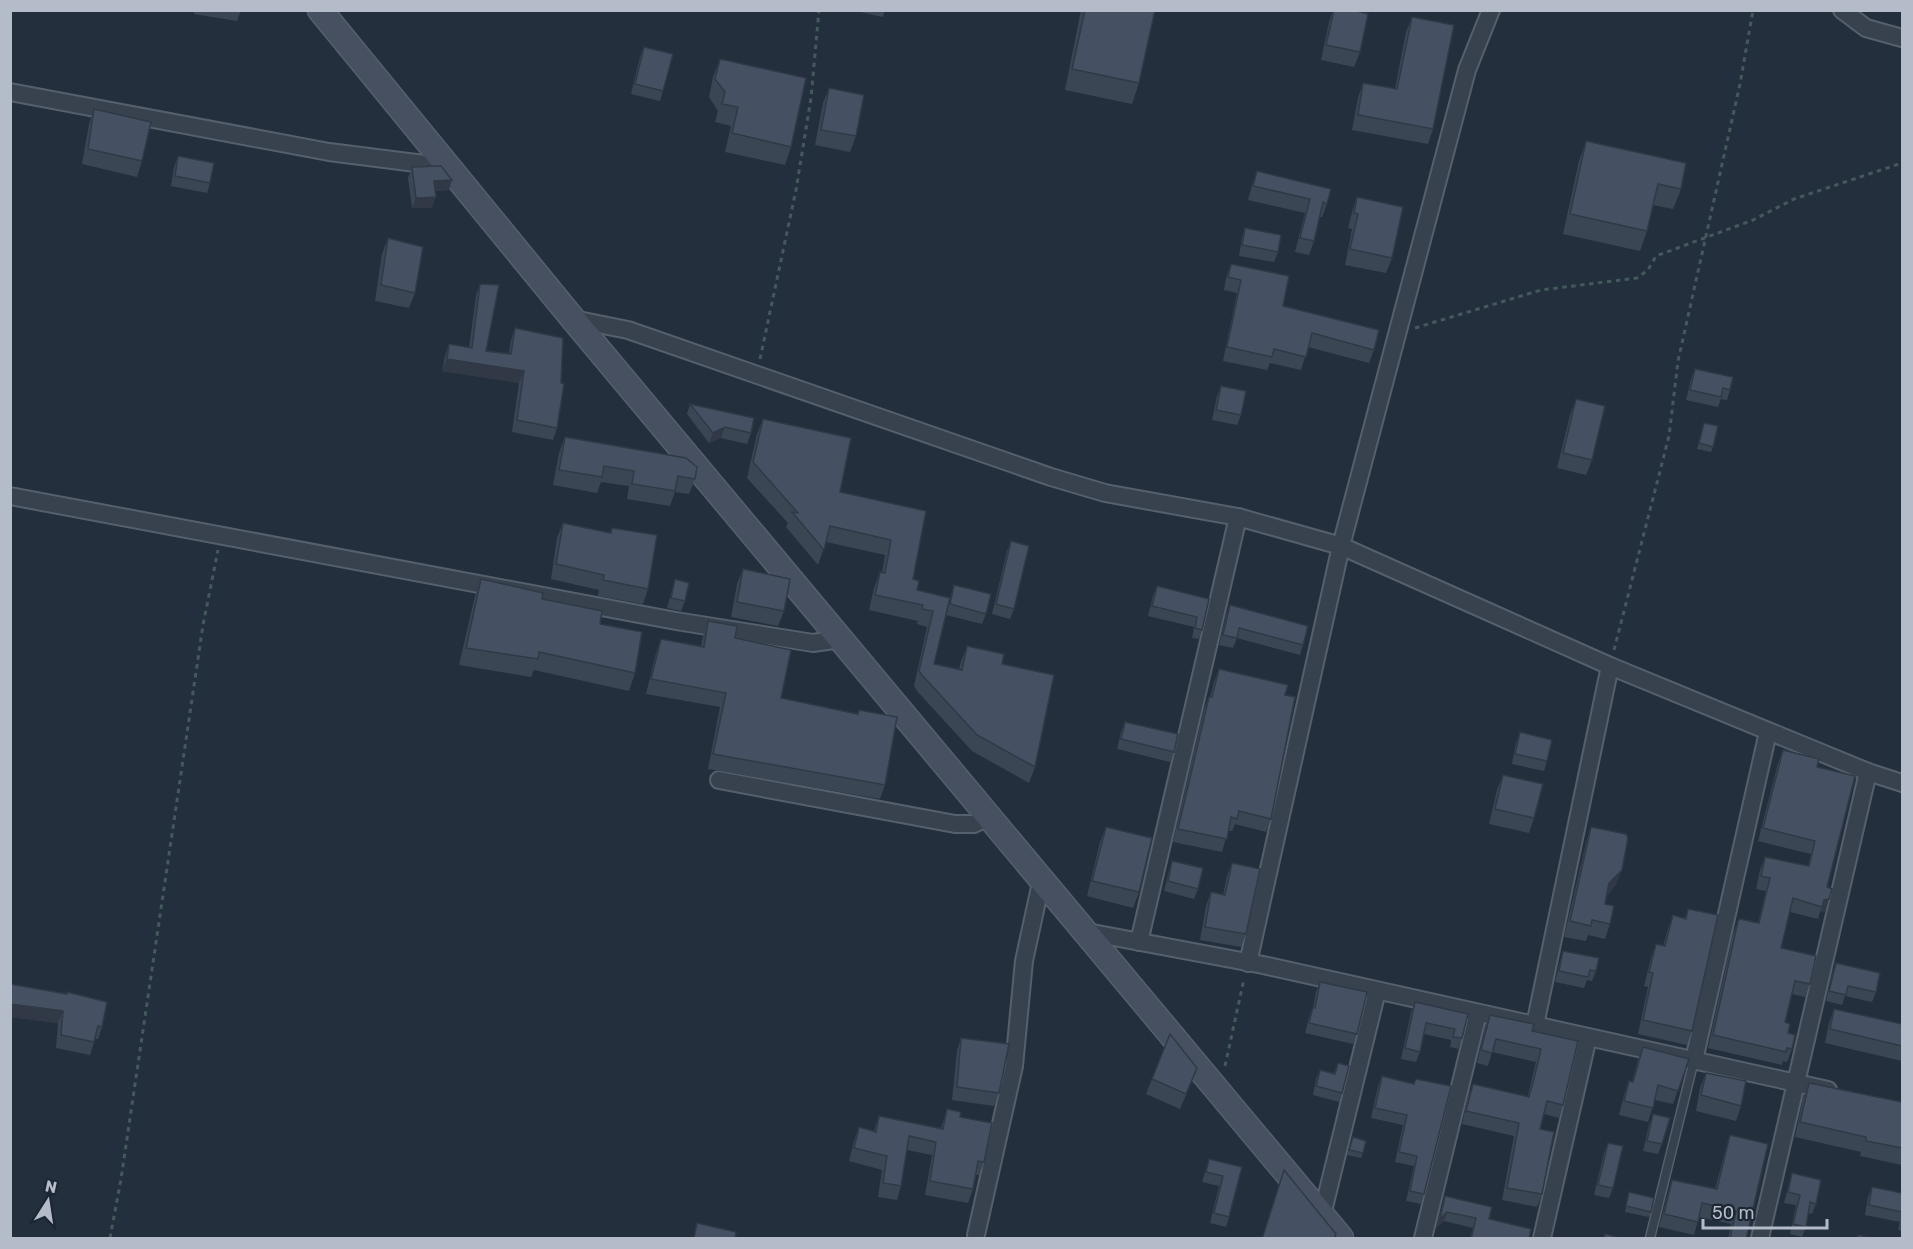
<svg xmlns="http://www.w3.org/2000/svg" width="1913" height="1249" viewBox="0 0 1913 1249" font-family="Rubik,sans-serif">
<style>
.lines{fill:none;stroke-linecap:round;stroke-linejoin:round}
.lane-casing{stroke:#565f6c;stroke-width:11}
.street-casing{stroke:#565f6c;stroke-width:20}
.secondary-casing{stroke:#565f6c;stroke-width:27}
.path{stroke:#44595c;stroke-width:3;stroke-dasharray:4.5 4.5;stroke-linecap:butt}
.lane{stroke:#38414e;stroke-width:8}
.street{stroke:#38414e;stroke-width:16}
.secondary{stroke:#465061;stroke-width:24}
.wall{fill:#3b4654}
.shaded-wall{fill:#303945}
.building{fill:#455162;stroke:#303945;stroke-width:1.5}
</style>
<rect width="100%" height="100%" fill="#242f3e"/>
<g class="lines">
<defs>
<polyline id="lane" points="1650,1238 1694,1060"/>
<g id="street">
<polyline points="1842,10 1866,28 1902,38"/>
<polyline points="10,92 329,152 424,164 442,159"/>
<polyline points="573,319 628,330 1051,477 1105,493 1238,517 1341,546 1610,666 1868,772 1902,783"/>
<polyline points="10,496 676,621 813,643 840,639"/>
<polyline points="719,780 955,824 974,824 989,816"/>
<polyline points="1087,932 1263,965 1828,1090"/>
<polyline points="1139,942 1238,517"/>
<polyline points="1248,963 1341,546 1467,70 1491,10"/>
<polyline points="1535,1025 1610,666"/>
<polyline points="1694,1060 1768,732"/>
<polyline points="1322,1215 1377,991"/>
<polyline points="976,1235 1014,1066 1024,961 1042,878"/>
<polyline points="1423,1238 1478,1013"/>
<polyline points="1542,1238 1588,1037"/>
<polyline points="1760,1238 1868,772"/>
</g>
<polyline id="secondary" points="320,10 573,319 1341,1238"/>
</defs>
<!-- lane casing -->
<use href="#lane" class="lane-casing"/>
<!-- street casing -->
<use href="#street" class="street-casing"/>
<!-- secondary casing -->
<use href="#secondary" class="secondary-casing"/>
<!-- path -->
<g class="path">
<polyline points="1415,328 1541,290 1637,278 1648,270 1656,256 1753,220 1794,199 1902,163"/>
<polyline points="760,359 796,190 811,98 819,10"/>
<polyline points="1614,650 1669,436 1678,361 1740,84 1753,10"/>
<polyline points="1225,1066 1244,979"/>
<polyline points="110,1238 121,1179 203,625 218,550"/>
</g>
<!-- lane -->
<use href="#lane" class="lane"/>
<!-- street -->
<use href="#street" class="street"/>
<!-- secondary -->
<use href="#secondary" class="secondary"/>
</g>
<!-- wall -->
<g class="wall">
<polygon points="194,10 241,10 237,21 194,14"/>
<polygon points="851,10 885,10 883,17"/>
<polygon points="1081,10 1155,10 1139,83 1132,104 1065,90"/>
<polygon points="1333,10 1353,10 1360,52 1354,67 1321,60 1329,22"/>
<polygon points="1412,17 1433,129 1428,144 1352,130 1358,98 1363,83 1395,89 1406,32"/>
<polygon points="644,47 663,91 660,101 631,94 640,57"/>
<polygon points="720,59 791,147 785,165 725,152 731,126 715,122 718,111 709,97 713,77"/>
<polygon points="829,88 856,136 850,152 815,145 823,103"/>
<polygon points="94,109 142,161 137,177 82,164 89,124"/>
<polygon points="1586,141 1681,189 1673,209 1653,205 1647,231 1640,251 1563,234 1579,161"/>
<polygon points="178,156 210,183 207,193 171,186 174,167"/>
<polygon points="412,167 449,190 435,191 432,208 412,208 408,178"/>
<polygon points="1257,171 1327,204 1322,217 1319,217 1314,241 1309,255 1295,252 1305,213 1248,200 1252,185"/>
<polygon points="1357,197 1392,258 1386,273 1345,265 1352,229 1348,228 1352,212"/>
<polygon points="1245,228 1278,252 1274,262 1239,256 1242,238"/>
<polygon points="388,238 415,293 409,308 375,301 382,254"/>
<polygon points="1231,264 1283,306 1374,350 1369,363 1308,347 1301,370 1270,363 1267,370 1223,361 1237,293 1224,290 1226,278"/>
<polygon points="480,284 486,351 509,354 511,340 515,328 557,428 553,440 512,432 519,383 442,371 445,356 449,344 469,348 476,296"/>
<polygon points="1695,369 1730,390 1727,400 1721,399 1718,407 1686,400 1691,379"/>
<polygon points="1221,386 1241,415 1237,425 1212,420 1217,396"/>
<polygon points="1576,399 1592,460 1586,475 1557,468 1570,415"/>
<polygon points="690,404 751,433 747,444 721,438 709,443 687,414"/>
<polygon points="763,419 840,492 926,511 913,579 917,590 950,598 934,664 959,669 961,662 967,646 1002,664 1035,767 1029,783 972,751 917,691 914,686 927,627 917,624 918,621 869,610 874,588 880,572 882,573 885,555 826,542 818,565 786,527 788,523 747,478 757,434"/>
<polygon points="1704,423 1713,447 1711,452 1697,449"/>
<polygon points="565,437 695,479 689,494 675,492 670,506 627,499 629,486 601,482 597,493 553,485 559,453"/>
<polygon points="563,523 610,533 612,528 648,589 643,604 598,596 599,590 551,579 557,538"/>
<polygon points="1011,541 1014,609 1010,619 992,614 1007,551"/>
<polygon points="743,569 784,611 778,626 731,617 737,584"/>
<polygon points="481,579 542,599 600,624 635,673 629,691 534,670 531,677 459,665 475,596"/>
<polygon points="675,579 685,601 681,611 667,608"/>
<polygon points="954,585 986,614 982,624 946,615 951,596"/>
<polygon points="1157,586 1209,599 1202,630 1199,639 1192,638 1194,627 1148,616 1153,596"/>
<polygon points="1230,605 1303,645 1300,655 1237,638 1233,648 1219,645 1226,616"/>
<polygon points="708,621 735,638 781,698 857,714 859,710 885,785 880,799 708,769 720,707 646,694 656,653 661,639 701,646 703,636"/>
<polygon points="1219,669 1285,695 1271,819 1266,832 1235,824 1232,831 1228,831 1222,852 1173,842 1204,709 1209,697 1210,697 1214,682"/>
<polygon points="1125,722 1174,752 1170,762 1117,749 1121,732"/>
<polygon points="1520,732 1547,761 1544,771 1512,764 1516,743"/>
<polygon points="1783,750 1817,767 1827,887 1825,912 1820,912 1818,919 1790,912 1781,948 1810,984 1805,997 1792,994 1785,1022 1792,1049 1787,1062 1783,1061 1782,1065 1708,1048 1733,934 1738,921 1758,923 1766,891 1756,889 1760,870 1765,857 1808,866 1811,854 1758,841 1778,763"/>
<polygon points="1503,775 1534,818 1529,833 1489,824 1497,790"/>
<polygon points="1106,827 1139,892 1133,908 1087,896 1100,842"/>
<polygon points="1591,827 1616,885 1607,895 1605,904 1610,924 1605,939 1588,935 1586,941 1564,937 1586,843"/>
<polygon points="1172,861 1198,889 1194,899 1164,891 1169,871"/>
<polygon points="1232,863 1246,934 1241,947 1200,940 1206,906 1211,892 1223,895 1227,876"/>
<polygon points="1688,909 1692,1031 1687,1045 1638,1034 1648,987 1644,986 1651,958 1656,944 1663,946 1668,929 1673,915 1685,918"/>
<polygon points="1563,951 1596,971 1592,981 1587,980 1584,988 1555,982 1560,961"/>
<polygon points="1836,963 1876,992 1872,1002 1845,996 1842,1005 1826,1001 1832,974"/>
<polygon points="1320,982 1357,1034 1353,1044 1305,1033 1309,1018 1313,1007 1313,1008 1316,992"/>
<polygon points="10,984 102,1027 98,1039 95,1039 90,1055 56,1048 58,1023 10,1017"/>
<polygon points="1415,1002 1468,1014 1462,1038 1458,1049 1450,1047 1451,1040 1424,1034 1420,1052 1416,1062 1401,1059 1411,1012"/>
<polygon points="1834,1009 1902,1024 1902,1061 1825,1043 1829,1023"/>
<polygon points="1490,1015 1532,1031 1578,1041 1563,1105 1559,1118 1544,1114 1540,1129 1542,1194 1537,1207 1502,1200 1514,1136 1462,1124 1468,1096 1473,1084 1528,1096 1530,1087 1536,1062 1492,1052 1488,1066 1477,1063 1485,1027"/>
<polygon points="961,1038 999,1093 994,1106 952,1100 957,1051"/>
<polygon points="1643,1047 1689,1059 1673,1104 1655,1100 1648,1122 1619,1115 1624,1095 1629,1081 1632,1082 1638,1060"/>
<polygon points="1338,1063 1342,1093 1339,1102 1313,1095 1316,1079 1320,1070 1334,1073"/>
<polygon points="1706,1073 1741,1106 1736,1121 1696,1111 1700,1088"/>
<polygon points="1382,1076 1414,1084 1416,1079 1424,1194 1421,1204 1406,1201 1414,1166 1395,1162 1403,1125 1371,1118 1378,1086"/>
<polygon points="1152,1079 1191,1083 1180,1109 1146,1094"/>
<polygon points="1809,1083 1902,1102 1902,1165 1860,1156 1861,1152 1795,1137 1803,1098"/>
<polygon points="947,1109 960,1117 984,1162 979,1175 976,1175 973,1189 968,1203 925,1195 932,1155 907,1150 901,1186 897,1200 878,1197 882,1170 849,1161 854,1141 859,1127 874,1131 879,1116 941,1128"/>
<polygon points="1653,1114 1662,1144 1658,1154 1643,1151 1649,1125"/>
<polygon points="1730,1135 1746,1239 1728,1239 1731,1224 1699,1217 1694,1235 1659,1227 1668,1193 1672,1180 1715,1189 1726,1148"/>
<polygon points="1353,1137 1363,1153 1361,1158 1347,1155"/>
<polygon points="1608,1143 1613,1188 1609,1198 1594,1195 1604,1153"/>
<polygon points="1209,1159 1242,1167 1229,1217 1226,1227 1210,1223 1219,1186 1202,1182"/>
<polygon points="1284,1170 1335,1236 1337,1239 1262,1239"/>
<polygon points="1792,1173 1816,1204 1812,1214 1808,1213 1806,1227 1802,1237 1790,1234 1796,1205 1784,1203 1789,1184"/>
<polygon points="1872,1187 1902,1193 1902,1231 1898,1230 1900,1222 1865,1215 1868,1197"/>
<polygon points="1629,1192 1651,1212 1649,1217 1625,1212"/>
<polygon points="1445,1196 1489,1219 1529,1239 1470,1239 1473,1228 1444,1221 1436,1228 1442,1206"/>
</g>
<!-- shaded-wall -->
<g class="shaded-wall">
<polygon points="452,180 449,190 431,191 434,181"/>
<polygon points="436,197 432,208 412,208 416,198"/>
<polygon points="447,359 524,371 519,383 442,371"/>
<polygon points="725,427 721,438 709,443 713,433"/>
<polygon points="1622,870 1616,885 1604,898 1609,883"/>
<polygon points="1829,899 1825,912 1820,912 1824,900"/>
<polygon points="10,1004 63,1011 58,1023 10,1017"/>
<polygon points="1447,1212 1444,1221 1436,1228 1440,1219"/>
</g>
<!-- building -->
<g class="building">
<polygon points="1085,10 1155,10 1139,83 1072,69"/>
<polygon points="1334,10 1353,10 1368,14 1360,52 1326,45"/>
<polygon points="1412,17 1454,25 1433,129 1358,115 1363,83 1397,89"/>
<polygon points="644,47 673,54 663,91 635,84"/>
<polygon points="720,59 806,78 791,147 732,133 738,107 722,104 725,92 715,79"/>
<polygon points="829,88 864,95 856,136 821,130"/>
<polygon points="94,109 151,122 142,161 88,149"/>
<polygon points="1586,141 1686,163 1681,189 1658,184 1647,231 1570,214"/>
<polygon points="178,156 214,163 210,183 175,176"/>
<polygon points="441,166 452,180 434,181 436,197 416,198 412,167"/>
<polygon points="1257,171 1331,189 1327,204 1323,202 1314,241 1300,238 1310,199 1253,186"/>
<polygon points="1357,197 1403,207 1392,258 1350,249 1358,214 1354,213"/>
<polygon points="1245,228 1281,235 1278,252 1242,245"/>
<polygon points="388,238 423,247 415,293 381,285"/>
<polygon points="1231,264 1289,276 1283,306 1379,330 1374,350 1312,333 1306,357 1274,349 1272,357 1227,347 1241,280 1228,277"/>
<polygon points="480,284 499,285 486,351 511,354 515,328 563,338 561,383 564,384 557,428 517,420 524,371 447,359 449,344 472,348"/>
<polygon points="1695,369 1733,377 1730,390 1723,388 1721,397 1690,390"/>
<polygon points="1221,386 1246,391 1241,415 1216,410"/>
<polygon points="1576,399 1605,406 1592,460 1563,453"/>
<polygon points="690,404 754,418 751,433 725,427 713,433"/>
<polygon points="763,419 851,438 840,492 926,511 913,579 919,581 917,590 950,598 934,664 962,670 967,646 1004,654 1002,664 1054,675 1035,767 977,735 922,675 919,671 933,611 922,609 923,605 875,595 880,572 885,573 891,540 830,526 824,550 792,512 798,513 753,462"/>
<polygon points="1704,423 1718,426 1713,447 1699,443"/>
<polygon points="565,437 686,458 697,467 695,479 678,476 675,491 632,484 634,471 604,466 602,477 559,470"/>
<polygon points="563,523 611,533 612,528 657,535 648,589 603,580 604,575 556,564"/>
<polygon points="1011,541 1029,546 1014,609 996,604"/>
<polygon points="743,569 790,579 784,611 737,602"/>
<polygon points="481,579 543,593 542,599 602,611 600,624 642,632 635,673 539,652 538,659 466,648"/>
<polygon points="675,579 689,583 685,601 671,598"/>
<polygon points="954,585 991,594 986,614 950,604"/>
<polygon points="1157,586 1209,599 1202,630 1195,628 1197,617 1152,606"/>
<polygon points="1230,605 1308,626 1303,645 1239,628 1237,638 1223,635"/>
<polygon points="708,621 737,626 735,638 791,650 781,698 858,714 859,710 897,717 885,785 713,754 726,693 651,679 661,639 704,647"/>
<polygon points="1219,669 1288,685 1285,695 1295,697 1271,819 1239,811 1237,819 1231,817 1227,839 1178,829 1209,697 1212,697"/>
<polygon points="1125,722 1178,734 1174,752 1121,739"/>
<polygon points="1520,732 1552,740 1547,761 1515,754"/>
<polygon points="1783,750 1819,759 1817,767 1855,776 1827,887 1832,889 1829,899 1824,900 1822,907 1793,898 1781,948 1816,956 1810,984 1795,981 1785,1022 1790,1024 1788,1033 1795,1035 1792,1049 1787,1048 1786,1052 1713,1035 1738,921 1740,919 1759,923 1770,878 1761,876 1765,857 1809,866 1815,841 1763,828"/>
<polygon points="1503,775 1543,784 1534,818 1495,809"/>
<polygon points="1106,827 1152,838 1139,892 1092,881"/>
<polygon points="1591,827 1626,834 1628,838 1622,870 1609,883 1605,904 1614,906 1610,924 1592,920 1591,926 1570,921"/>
<polygon points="1172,861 1203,868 1198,889 1168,881"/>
<polygon points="1232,863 1260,869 1246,934 1205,927 1211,892 1225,895"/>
<polygon points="1688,909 1718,915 1692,1031 1643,1020 1653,973 1649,972 1656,944 1665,946 1673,915 1686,919"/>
<polygon points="1563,951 1599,958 1596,971 1590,970 1588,977 1559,971"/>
<polygon points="1836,963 1880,973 1876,992 1848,986 1846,995 1829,991"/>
<polygon points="1320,982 1367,992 1357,1034 1309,1023 1313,1007 1315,1008"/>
<polygon points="10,984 67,994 67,992 107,1002 102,1027 98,1026 94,1042 61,1035 63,1011 10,1004"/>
<polygon points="1415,1002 1468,1014 1462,1038 1453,1037 1455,1029 1426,1023 1420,1052 1405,1048"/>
<polygon points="1834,1009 1902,1024 1902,1046 1830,1029"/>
<polygon points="1490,1015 1534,1024 1532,1031 1578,1041 1563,1105 1547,1101 1540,1129 1554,1132 1542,1194 1507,1188 1519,1123 1466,1111 1473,1084 1529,1097 1535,1075 1541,1049 1496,1039 1492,1053 1481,1050"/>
<polygon points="1170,1034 1197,1068 1186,1094 1152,1079"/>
<polygon points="961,1038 1009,1044 999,1093 957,1087"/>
<polygon points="1643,1047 1689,1059 1678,1091 1658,1085 1653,1108 1624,1101 1629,1081 1633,1082"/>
<polygon points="1338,1063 1349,1066 1342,1093 1316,1086 1320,1070 1335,1074"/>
<polygon points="1706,1073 1746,1081 1741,1106 1701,1095"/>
<polygon points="1382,1076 1414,1084 1416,1079 1451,1086 1424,1194 1410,1191 1417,1156 1399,1152 1407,1115 1375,1108"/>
<polygon points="1809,1083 1902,1102 1902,1148 1866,1141 1866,1137 1800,1122"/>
<polygon points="947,1109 961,1112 960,1117 992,1123 984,1162 978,1161 973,1189 930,1181 936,1142 909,1136 901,1186 883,1183 887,1156 854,1148 859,1127 876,1132 879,1116 943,1129"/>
<polygon points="1653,1114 1670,1118 1662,1144 1647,1141"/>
<polygon points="1730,1135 1768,1144 1746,1239 1730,1239 1736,1211 1702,1203 1698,1222 1664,1214 1672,1180 1717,1189"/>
<polygon points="1353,1137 1366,1141 1363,1153 1349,1150"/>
<polygon points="1608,1143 1623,1146 1613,1188 1598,1185"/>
<polygon points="1209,1159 1242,1167 1229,1217 1214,1213 1223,1176 1206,1172"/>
<polygon points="1284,1170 1336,1234 1335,1236 1337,1239 1262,1239"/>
<polygon points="1792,1173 1821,1180 1816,1204 1810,1202 1806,1227 1793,1224 1800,1195 1788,1192"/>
<polygon points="1872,1187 1902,1193 1902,1212 1869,1205"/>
<polygon points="1629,1192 1654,1198 1651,1212 1626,1206"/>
<polygon points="1445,1196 1492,1207 1489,1219 1531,1229 1529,1239 1471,1239 1476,1218 1447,1212 1440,1219"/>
<polygon points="697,1223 736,1232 735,1239 694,1238"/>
<polygon points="1605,1234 1624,1239 1604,1239"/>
<polygon points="1858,1235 1875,1239 1858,1239"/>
</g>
<!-- border -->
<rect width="1913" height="1249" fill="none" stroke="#b4bcc9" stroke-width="24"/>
<!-- north arrow -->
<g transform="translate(48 1201) rotate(12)" stroke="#1d2633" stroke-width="4.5" paint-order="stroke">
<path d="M0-4.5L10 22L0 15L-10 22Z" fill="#b4bcc9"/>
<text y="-9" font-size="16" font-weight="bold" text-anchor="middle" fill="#b4bcc9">N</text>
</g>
<!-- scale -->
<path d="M1703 1219v9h124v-9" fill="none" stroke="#b4bcc9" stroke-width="3"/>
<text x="1712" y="1219" font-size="18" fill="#b4bcc9" stroke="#1d2633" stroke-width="4.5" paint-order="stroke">50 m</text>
</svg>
